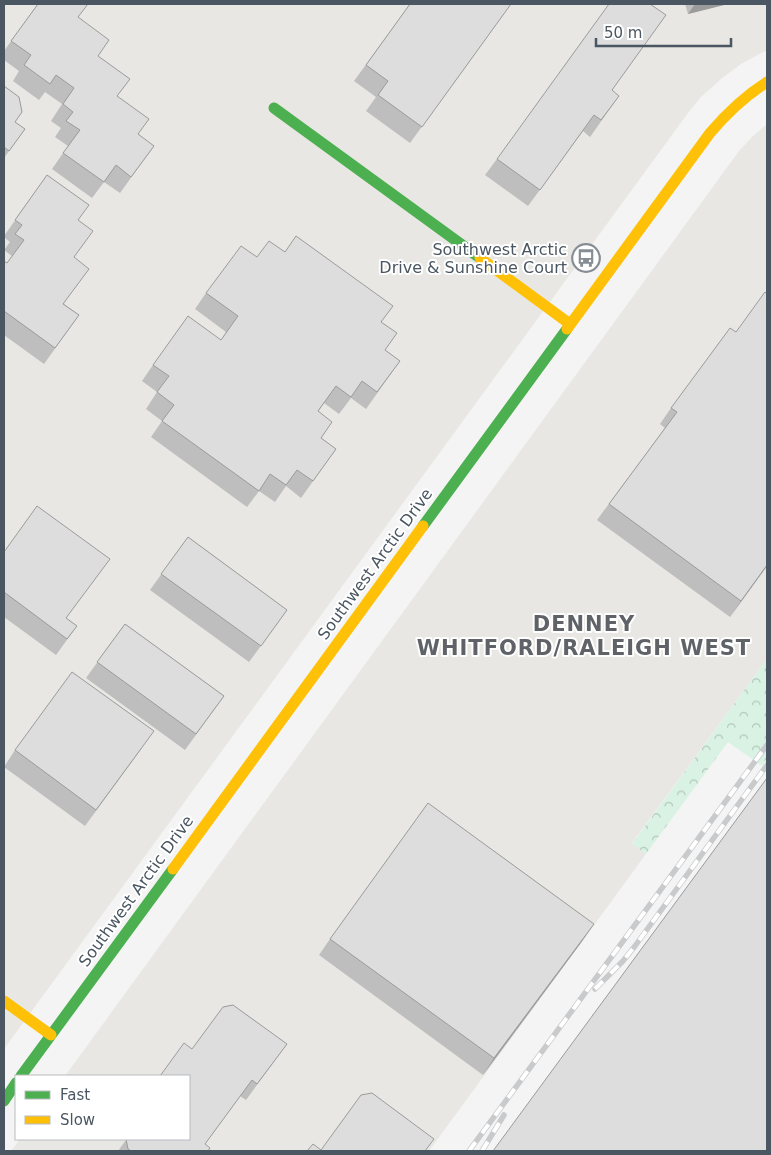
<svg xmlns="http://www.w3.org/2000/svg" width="771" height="1155" viewBox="0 0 771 1155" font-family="'DejaVu Sans',sans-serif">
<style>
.commercial{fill:#e8e7e3}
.forest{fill:url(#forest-crowns)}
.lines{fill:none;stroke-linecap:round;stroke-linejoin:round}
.fast{stroke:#4caf50;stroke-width:11}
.slow{stroke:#ffc107;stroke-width:11}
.rail-casing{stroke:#c9cacc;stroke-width:5.5}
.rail{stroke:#fff;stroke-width:4;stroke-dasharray:11;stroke-linecap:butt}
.wall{fill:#bebebf}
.shaded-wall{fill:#9b9b9b}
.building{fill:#ddddde;stroke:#9b9b9b}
.labels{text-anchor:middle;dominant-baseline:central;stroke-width:4;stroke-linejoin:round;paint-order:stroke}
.poi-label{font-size:16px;fill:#4a5661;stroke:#fff;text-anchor:end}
.street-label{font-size:16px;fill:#4a5661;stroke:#fff}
.district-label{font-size:21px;font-weight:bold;letter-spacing:1px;fill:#5f6368;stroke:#fff}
</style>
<defs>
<pattern id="forest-crowns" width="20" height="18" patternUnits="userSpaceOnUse" patternTransform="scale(1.25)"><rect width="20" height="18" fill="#d9f2e3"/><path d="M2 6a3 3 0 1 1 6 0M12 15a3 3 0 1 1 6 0" fill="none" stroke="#b2c7bb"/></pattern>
</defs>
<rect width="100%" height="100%" fill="#f4f4f4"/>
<!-- commercial -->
<g class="commercial">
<polygon points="4,4 767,4 767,50 741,64 721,79 701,97 688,113 4,1049"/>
<polygon points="767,124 767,659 632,843 646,854 429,1151 11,1151 20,1139 189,1139 189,1076 65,1076 739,151 752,137"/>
</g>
<!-- forest -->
<polygon class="forest" points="767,659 767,758 762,766 728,742 646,854 632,844"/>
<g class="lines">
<!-- fast -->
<g class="fast">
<polyline points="274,108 480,258"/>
<polyline points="423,526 567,329"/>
<polyline points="21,1076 173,869"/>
<polyline points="4,1101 16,1083"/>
</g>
<!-- slow -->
<g class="slow">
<polyline points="480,258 570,324"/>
<path d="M 567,329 L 710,133 C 727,113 745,96 767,82"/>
<polyline points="173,869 423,526"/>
<polyline points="4,1001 51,1035"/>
</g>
<defs>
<g id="rail">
<polyline points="595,989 623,961 635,946 767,765"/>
<polyline points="469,1151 767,745"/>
<polyline points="482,1151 504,1115"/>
</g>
</defs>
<!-- rail casing -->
<use href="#rail" class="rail-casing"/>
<!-- rail -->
<use href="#rail" class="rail"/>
</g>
<!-- wall -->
<g class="wall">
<polygon points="38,4 78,17 118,96 138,134 154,146 120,193 104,182 92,198 52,169 68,146 55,137 61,128 51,121 62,104 45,92 39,100 13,81 19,71 4,60 4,51"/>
<polygon points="410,4 511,4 410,143 366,111 376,97 354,81"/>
<polygon points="685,4 728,4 688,14"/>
<polygon points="4,86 15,122 25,129 4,158"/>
<polygon points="612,91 619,96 590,137 583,131 528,206 485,175 497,159"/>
<polygon points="47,175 78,220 74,258 64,304 79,315 44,364 4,335 4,261 7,263 12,256 4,250 10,242 4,237 4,236"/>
<polygon points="257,257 382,322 385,350 400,361 366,409 351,398 339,414 324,403 318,412 321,438 336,449 301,498 286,486 275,502 259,491 247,507 151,437 162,421 146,409 157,392 142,381 153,365 221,340 226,332 195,309 206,293"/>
<polygon points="736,332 767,566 730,617 597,520 665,428 660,424 671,408"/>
<polygon points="188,537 287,610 249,662 150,590"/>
<polygon points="4,552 67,619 77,626 56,655 4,617"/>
<polygon points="125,624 224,696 185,750 86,678"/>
<polygon points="142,748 85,826 4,767 15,750"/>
<polygon points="330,939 583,940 483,1075 319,955"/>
<polygon points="287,1044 246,1100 240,1096 205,1144 208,1151 118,1151 192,1049"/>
</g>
<!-- shaded-wall -->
<g class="shaded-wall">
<polygon points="695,4 728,4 688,14"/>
<polygon points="767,565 767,566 730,617 741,601"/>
<polygon points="594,924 583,940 483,1075 494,1058"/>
</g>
<!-- building -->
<g class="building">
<polygon points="38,4 88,4 78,17 109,40 98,56 130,79 117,96 149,119 138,134 154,146 131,177 116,165 104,182 63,153 80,130 66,121 73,112 63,104 74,88 56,75 50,84 24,65 31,55 11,41"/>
<polygon points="410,4 511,4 422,127 378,95 388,81 366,65"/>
<polygon points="609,4 650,4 666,15 612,90 619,96 601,120 594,115 540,190 497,159"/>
<polygon points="4,86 19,97 22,112 15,122 25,129 9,151 4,147"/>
<polygon points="47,175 89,205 78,220 93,231 74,257 89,269 63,304 79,315 55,348 4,311 4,261 7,263 24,240 15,234 22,225 15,220"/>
<polygon points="296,236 393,306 381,322 397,333 385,350 400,361 377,392 362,381 351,397 336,386 318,411 332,422 321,438 336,449 313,481 297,470 286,485 270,474 259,491 162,421 174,405 157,392 169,376 153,365 188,316 221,340 238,316 206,293 241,246 257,257 269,241 285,252"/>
<polygon points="765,292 767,294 767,565 741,601 609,504 677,412 671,408 730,328 736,332"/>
<polygon points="37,506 110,559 66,618 77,626 67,639 4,592 4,552"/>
<polygon points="188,537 287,610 261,646 161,574"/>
<polygon points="125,624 224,696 196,734 97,662"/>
<polygon points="72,672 154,731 96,810 15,750"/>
<polygon points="767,778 767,1151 493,1151"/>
<polygon points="428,803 594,924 494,1058 330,939"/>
<polygon points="233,1005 287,1044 257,1084 252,1080 205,1144 210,1148 208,1151 131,1151 128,1149 126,1139 189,1139 189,1076 160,1076 184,1043 192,1049 223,1007"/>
<polygon points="372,1093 434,1139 425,1151 307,1151 313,1144 321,1150 361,1095"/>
</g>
<!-- icons -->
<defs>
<symbol id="bus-ring" viewBox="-11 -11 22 22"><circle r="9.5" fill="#fff" stroke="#868d94" stroke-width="1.5"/><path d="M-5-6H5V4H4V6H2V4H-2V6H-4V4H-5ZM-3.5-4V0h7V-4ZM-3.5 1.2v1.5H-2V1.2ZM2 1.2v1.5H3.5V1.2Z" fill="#868d94"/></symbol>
</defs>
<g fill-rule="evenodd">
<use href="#bus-ring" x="570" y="242" width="32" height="32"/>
</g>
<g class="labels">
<!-- poi labels -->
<g class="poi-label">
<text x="567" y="249">Southwest Arctic<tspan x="567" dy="18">Drive &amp; Sunshine Court</tspan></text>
</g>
<!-- street labels -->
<g class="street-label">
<text transform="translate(375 564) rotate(-54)">Southwest Arctic Drive</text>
<text transform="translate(136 891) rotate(-54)">Southwest Arctic Drive</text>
</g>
<!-- district labels -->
<g class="district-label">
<text x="584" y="624">DENNEY<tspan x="584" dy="24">WHITFORD/RALEIGH WEST</tspan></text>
</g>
</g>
<!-- border -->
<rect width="771" height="1155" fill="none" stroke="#4a5661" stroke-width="10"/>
<!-- legend -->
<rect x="15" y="1075" width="175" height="65" fill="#ffffff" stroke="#b7bbc0"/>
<rect x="25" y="1091" width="25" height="8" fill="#4caf50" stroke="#b7bbc0"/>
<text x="60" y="1100" font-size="15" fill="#4a5661">Fast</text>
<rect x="25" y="1116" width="25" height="8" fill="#ffc107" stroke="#b7bbc0"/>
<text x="60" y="1125" font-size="15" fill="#4a5661">Slow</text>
<!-- scale -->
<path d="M596 38v8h135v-8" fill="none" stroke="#4a5661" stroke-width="2.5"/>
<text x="604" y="38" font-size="15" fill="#4a5661" stroke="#ffffff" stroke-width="4" paint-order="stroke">50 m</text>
</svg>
